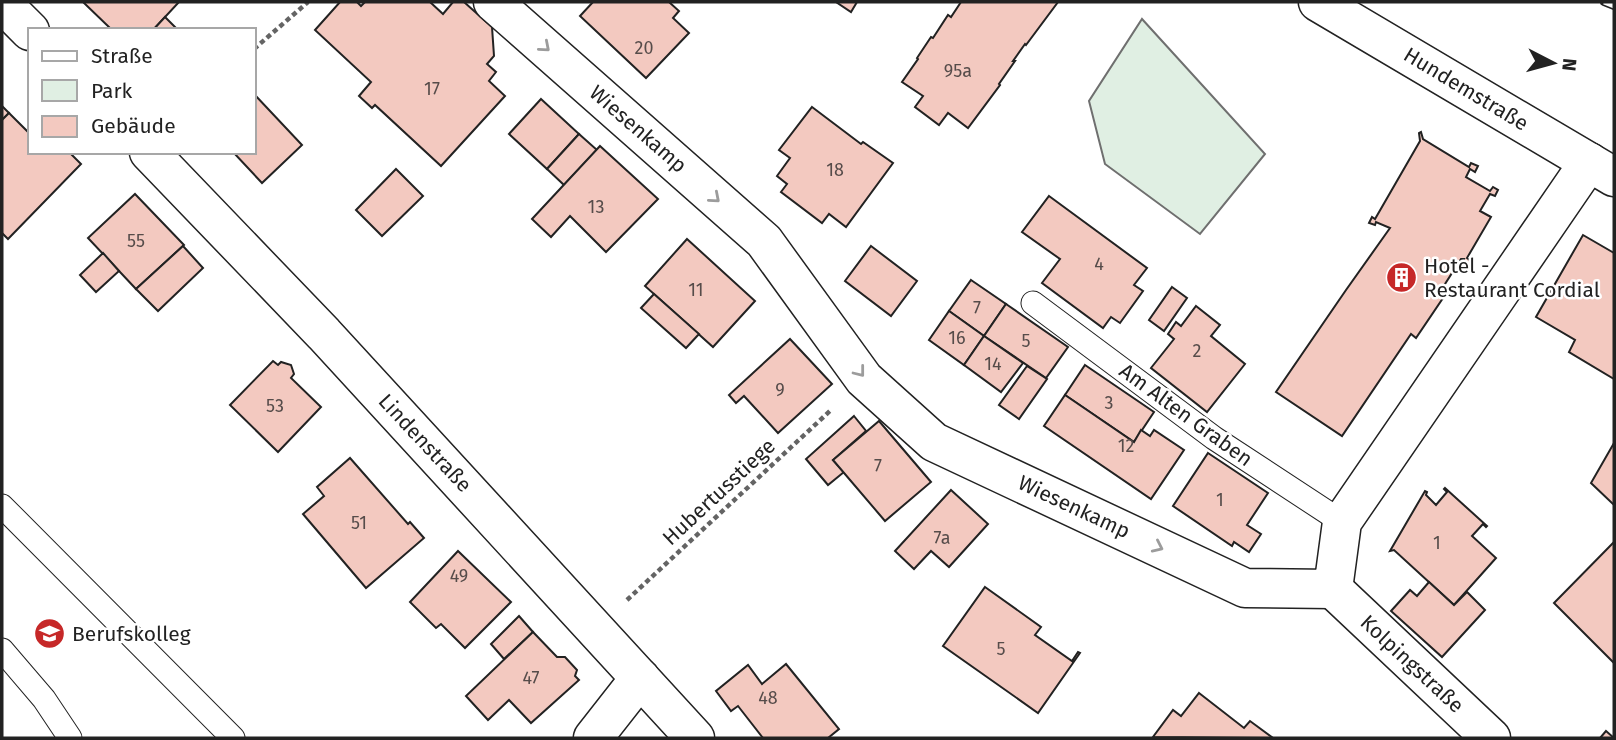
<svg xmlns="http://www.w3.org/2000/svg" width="1616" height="740" viewBox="0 0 1616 740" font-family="'Fira Sans',sans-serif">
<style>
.green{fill:#e0efe3;stroke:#6f6f6f;stroke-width:2}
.building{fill:#f3c9c0;stroke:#222;stroke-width:2}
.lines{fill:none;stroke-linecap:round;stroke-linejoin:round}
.lane-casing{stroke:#222;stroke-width:25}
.street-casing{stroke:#222;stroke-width:41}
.primary-casing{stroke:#222;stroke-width:41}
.path{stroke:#646464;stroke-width:4.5;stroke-dasharray:5 3.5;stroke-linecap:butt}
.lane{stroke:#fff;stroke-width:23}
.street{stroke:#fff;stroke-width:38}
.primary{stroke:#fff;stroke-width:38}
.rail-casing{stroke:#222;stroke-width:8}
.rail{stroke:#fff;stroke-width:5;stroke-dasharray:16;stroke-linecap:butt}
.oneway{stroke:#9c9c9c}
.labels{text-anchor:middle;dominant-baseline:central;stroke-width:5;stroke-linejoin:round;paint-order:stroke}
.number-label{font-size:18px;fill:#564c4a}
.street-label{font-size:21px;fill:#222;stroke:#fff}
.poi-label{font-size:21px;fill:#222;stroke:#fff;text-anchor:start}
</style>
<rect width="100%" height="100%" fill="#fff"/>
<!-- green -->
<polygon class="green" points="1142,19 1265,154 1200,234 1105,164 1089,101"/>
<!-- building -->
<g class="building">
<polygon points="83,2 179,2 153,30 112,30"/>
<polygon points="340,2 357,2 361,6 365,2 430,2 443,14 453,2 464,2 492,27 494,56 487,64 496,72 489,81 505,96 441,166 375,105 372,108 359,96 371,82 315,30"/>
<polygon points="593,2 669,2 679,11 673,18 689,33 646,78 580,16"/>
<polygon points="836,2 857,2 851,12"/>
<polygon points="961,2 1058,2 1026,45 1025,44 1013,61 1015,61 999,84 1000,85 968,128 948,113 939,125 915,107 923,96 902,82 918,59 917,58 931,37 933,38 948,15 951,17"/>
<polygon points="165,17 178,30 153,30"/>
<polygon points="254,94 302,145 262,183 233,152 254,152"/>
<polygon points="541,99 579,134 547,169 509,134"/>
<polygon points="2,106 9,113 2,120"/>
<polygon points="812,107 861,144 863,142 893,163 846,227 829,214 822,223 781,192 787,184 777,176 790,158 779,150"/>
<polygon points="9,113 30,134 30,152 69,152 81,164 8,239 2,233 2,120"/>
<polygon points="1421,132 1423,139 1469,167 1471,163 1478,166 1475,172 1470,169 1466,177 1490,191 1493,187 1498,190 1495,196 1490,194 1480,211 1491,217 1467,258 1471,261 1468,266 1463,262 1464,259 1461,259 1438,295 1443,298 1416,338 1411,334 1342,436 1276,392 1346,290 1390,228 1376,222 1375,225 1369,223 1372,217 1375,219 1420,141 1419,133"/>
<polygon points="579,134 597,150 564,185 547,169"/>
<polygon points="600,146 658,199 606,252 570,216 551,237 532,219"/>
<polygon points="396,169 423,196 382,236 356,210"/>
<polygon points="135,194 184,245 136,289 88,238"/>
<polygon points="1049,196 1147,268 1134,285 1143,291 1120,323 1111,317 1103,328 1042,283 1060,259 1022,232"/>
<polygon points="1583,235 1614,253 1614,379 1569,352 1575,340 1536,317"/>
<polygon points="687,239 755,301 713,347 645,286"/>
<polygon points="183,246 203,268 158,311 136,289"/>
<polygon points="871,246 917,281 891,316 845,281"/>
<polygon points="103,253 119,271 96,292 80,275"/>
<polygon points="971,280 1006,304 984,336 949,311"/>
<polygon points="1172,287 1187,298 1164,331 1149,320"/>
<polygon points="654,294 699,334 686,348 641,308"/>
<polygon points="1006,304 1068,347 1046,378 984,336"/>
<polygon points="1196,306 1220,325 1211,336 1245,364 1207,412 1151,368 1174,339 1168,334 1176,322 1181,326"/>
<polygon points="949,311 984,336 964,365 929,340"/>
<polygon points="984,336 1023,363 1001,392 964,365"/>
<polygon points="790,339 832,384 778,433 744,396 736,403 729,395"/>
<polygon points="273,361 278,365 281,362 291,365 294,374 291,378 321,407 278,452 230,405"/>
<polygon points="1085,365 1154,412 1134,442 1065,395"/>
<polygon points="1027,366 1047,379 1019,419 999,405"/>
<polygon points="1065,395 1134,442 1141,430 1150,436 1154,430 1184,450 1151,499 1044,426"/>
<polygon points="854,416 866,431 833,460 844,472 828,485 806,459"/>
<polygon points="879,421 931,482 885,521 833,460"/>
<polygon points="1614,443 1614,505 1591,483"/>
<polygon points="1208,453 1268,493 1247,525 1261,534 1249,552 1234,542 1232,546 1173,506"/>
<polygon points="350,458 408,524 410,522 424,538 366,588 303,514 324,496 317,487"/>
<polygon points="1445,488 1487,526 1486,527 1483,524 1472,536 1496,558 1454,605 1394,550 1390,551 1425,491 1427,492 1426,495 1436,505 1447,492 1444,489"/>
<polygon points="951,490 988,524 949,567 931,551 914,569 895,551"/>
<polygon points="1614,542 1614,663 1554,603"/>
<polygon points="458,551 511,602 465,648 441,624 436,628 410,602"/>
<polygon points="1429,582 1454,605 1467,592 1485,610 1442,657 1391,611 1410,590 1417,596"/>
<polygon points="985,587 1041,627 1035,635 1072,661 1078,652 1080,653 1038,713 943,646"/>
<polygon points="519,616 533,632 504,659 491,644"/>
<polygon points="533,632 557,657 565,657 577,670 575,676 579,680 531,723 509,700 488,720 466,696"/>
<polygon points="786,664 839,729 828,738 763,738 738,706 731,711 716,691 748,665 762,684"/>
<polygon points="1199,693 1244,728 1250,721 1273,738 1153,737 1173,710 1181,716"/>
<polygon points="1606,731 1614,738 1600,738"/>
</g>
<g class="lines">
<defs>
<g id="lane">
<polyline points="1033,303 1214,438 1342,522"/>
<polyline points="2,506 233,738"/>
<polyline points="2,650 44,699 70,738"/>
</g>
<g id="street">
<polyline points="493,2 764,241 864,379 934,442 1245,588 1333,589 1342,522 1589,162"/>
<polyline points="2,3 30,31"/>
<polyline points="149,152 324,334 695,738"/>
<polyline points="1333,589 1491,738"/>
<polyline points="593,738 640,678"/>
</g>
<polyline id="primary" points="1318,2 1614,177"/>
</defs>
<!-- lane casing -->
<use href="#lane" class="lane-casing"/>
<!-- street casing -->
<use href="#street" class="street-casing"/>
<!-- primary casing -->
<use href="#primary" class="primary-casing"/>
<!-- path -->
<g class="path">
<polyline points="254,49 308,2"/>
<polyline points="627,600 831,410"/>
</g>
<!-- lane -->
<use href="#lane" class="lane"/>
<!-- street -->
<use href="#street" class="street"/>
<!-- primary -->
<use href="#primary" class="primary"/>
<defs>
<polyline id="rail" points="1604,2 1614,6"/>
</defs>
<!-- rail casing -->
<use href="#rail" class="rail-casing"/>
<!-- rail -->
<use href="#rail" class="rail"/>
</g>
<!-- one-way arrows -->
<defs><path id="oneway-chevron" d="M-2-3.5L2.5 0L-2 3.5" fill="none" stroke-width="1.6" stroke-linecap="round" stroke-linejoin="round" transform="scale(1.75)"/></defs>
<g class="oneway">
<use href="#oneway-chevron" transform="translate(545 47) rotate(41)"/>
<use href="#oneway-chevron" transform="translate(715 198) rotate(41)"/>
<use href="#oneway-chevron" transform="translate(860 372) rotate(52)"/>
<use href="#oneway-chevron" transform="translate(1158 547) rotate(25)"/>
</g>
<!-- icons -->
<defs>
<symbol id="building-disc" viewBox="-11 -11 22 22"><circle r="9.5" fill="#c62828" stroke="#fff"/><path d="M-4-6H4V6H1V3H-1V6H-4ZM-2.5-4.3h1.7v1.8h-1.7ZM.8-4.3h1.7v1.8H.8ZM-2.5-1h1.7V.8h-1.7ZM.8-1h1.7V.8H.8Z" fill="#fff"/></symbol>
<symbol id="school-disc" viewBox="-11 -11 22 22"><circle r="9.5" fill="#c62828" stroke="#fff"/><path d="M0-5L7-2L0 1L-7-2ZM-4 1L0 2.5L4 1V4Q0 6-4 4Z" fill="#fff"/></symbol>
</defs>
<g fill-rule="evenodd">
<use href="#building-disc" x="1384" y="260" width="35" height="35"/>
<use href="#school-disc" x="32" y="616" width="35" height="35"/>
</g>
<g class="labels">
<!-- number labels -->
<g class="number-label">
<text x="644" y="48">20</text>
<text x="958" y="71">95a</text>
<text x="432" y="89">17</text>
<text x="835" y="170">18</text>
<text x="596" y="207">13</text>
<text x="136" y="241">55</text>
<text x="1099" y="264">4</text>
<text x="696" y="290">11</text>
<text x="977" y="308">7</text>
<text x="957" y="338">16</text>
<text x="1026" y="341">5</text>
<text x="1197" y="351">2</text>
<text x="993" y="364">14</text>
<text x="780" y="390">9</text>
<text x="1109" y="403">3</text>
<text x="275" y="406">53</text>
<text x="1126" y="446">12</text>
<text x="878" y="466">7</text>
<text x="1220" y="500">1</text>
<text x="359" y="523">51</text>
<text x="942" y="538">7a</text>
<text x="1437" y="543">1</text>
<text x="459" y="576">49</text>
<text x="1001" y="649">5</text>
<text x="531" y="678">47</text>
<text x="768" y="698">48</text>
</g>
<!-- street labels -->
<g class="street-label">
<text transform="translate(1466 89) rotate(31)">Hundemstraße</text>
<text transform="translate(638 129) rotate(41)">Wiesenkamp</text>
<text transform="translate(1186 415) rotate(36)">Am Alten Graben</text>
<text transform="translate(425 443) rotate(47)">Lindenstraße</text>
<text transform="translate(719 492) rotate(-43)">Hubertusstiege</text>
<text transform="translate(1074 507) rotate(25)">Wiesenkamp</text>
<text transform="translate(1412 664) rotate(43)">Kolpingstraße</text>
</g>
<!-- poi labels -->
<g class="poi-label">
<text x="1424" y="266">Hotel -<tspan x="1424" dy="24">Restaurant Cordial</tspan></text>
<text x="72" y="634">Berufskolleg</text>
</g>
</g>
<!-- border -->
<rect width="1616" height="740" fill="none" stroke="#222222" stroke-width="7"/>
<!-- legend -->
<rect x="28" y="28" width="228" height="126" fill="#ffffff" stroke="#a7a7a7" stroke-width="2"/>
<rect x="42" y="51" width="35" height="10" fill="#ffffff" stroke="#a7a7a7" stroke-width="2"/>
<text x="91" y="63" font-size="21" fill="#222222">Straße</text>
<rect x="42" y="80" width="35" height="21" fill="#e0efe3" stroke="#a7a7a7" stroke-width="2"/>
<text x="91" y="98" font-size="21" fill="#222222">Park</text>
<rect x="42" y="116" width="35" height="21" fill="#f3c9c0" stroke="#a7a7a7" stroke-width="2"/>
<text x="91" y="133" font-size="21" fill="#222222">Gebäude</text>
<!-- north arrow -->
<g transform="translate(1553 63) rotate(96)" stroke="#ffffff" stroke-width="5" paint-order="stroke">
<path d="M0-5L12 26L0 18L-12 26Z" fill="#222222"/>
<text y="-10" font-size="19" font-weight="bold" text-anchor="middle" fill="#222222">N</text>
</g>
</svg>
